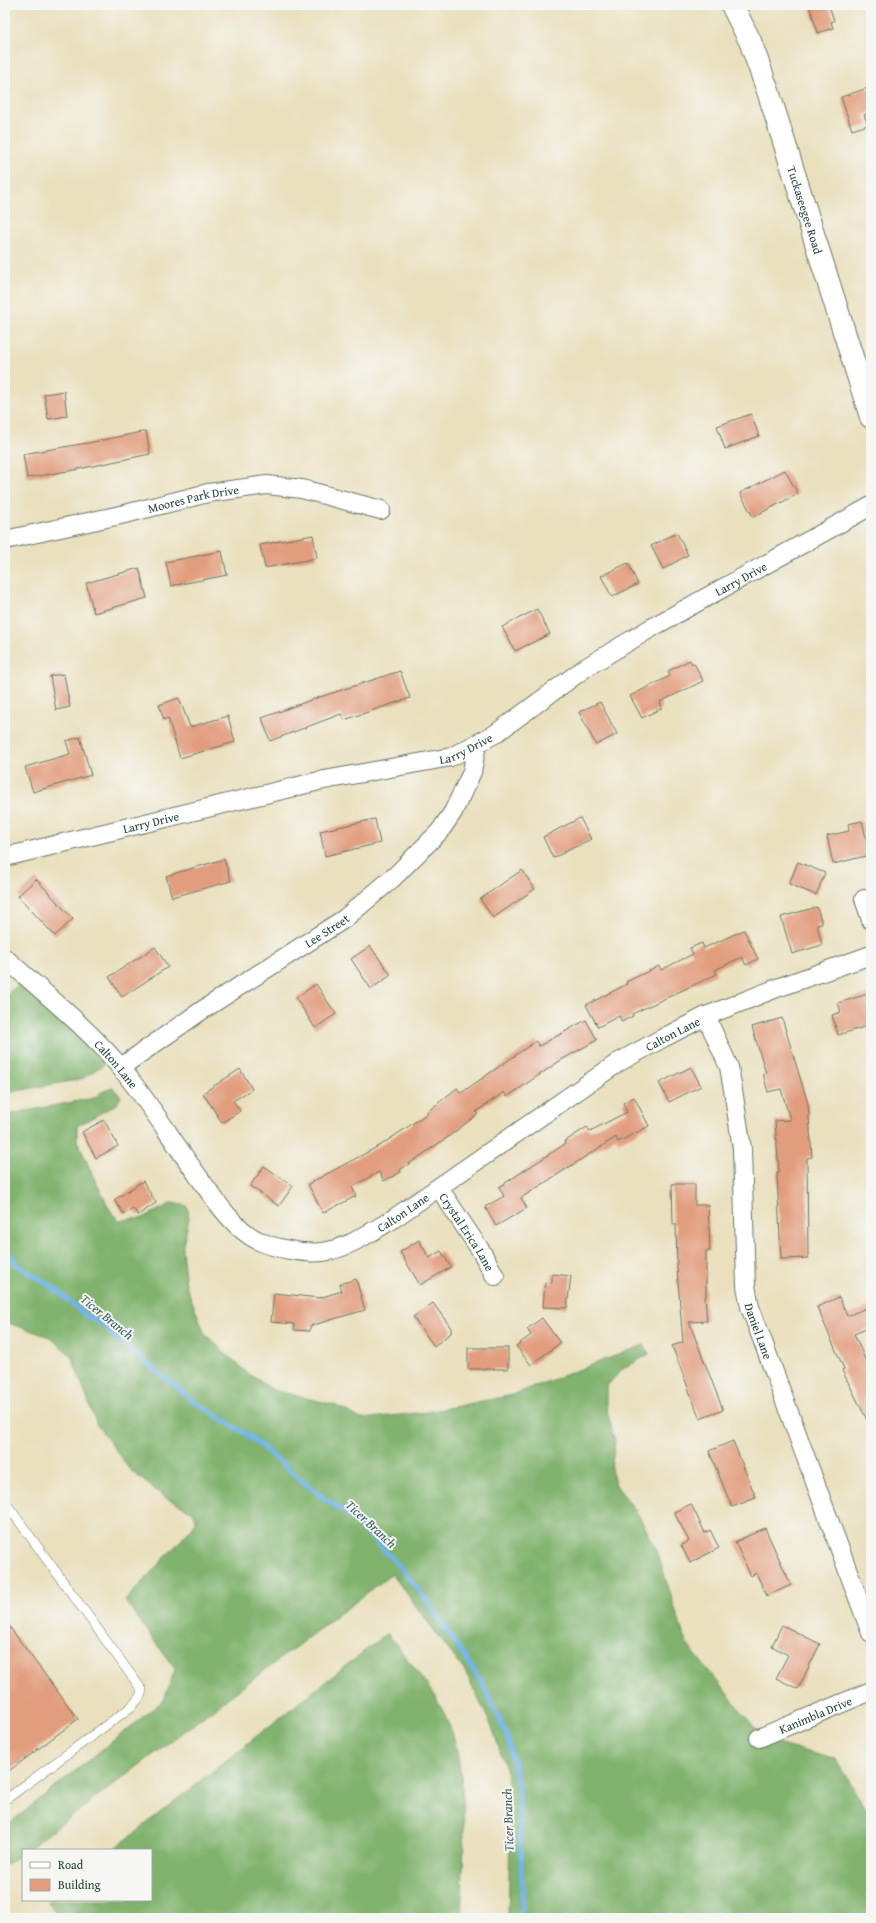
<svg xmlns="http://www.w3.org/2000/svg" width="876" height="1923" viewBox="0 0 876 1923" font-family="'Gentium Book Plus',serif">
<style>
.forest{fill:#81b36e;stroke:#507851}
.lines{fill:none;stroke-linecap:round;stroke-linejoin:round}
.stream{stroke:#72b5e7;stroke-width:5}
.building{fill:#e29d7e}
.service-casing{stroke:#667664;stroke-width:10}
.minor-casing{stroke:#667664;stroke-width:20}
.tertiary-casing{stroke:#667664;stroke-width:24}
.service{stroke:#fff;stroke-width:9}
.minor{stroke:#fff;stroke-width:18}
.tertiary{stroke:#fff;stroke-width:22}
.labels{text-anchor:middle;dominant-baseline:central;stroke-width:4;stroke-linejoin:round;paint-order:stroke}
.street-label{font-size:12px;fill:#1f3d34;stroke:#f6f6f2}
.water-label{font-size:13px;font-style:italic;fill:#345b61;stroke:#f6f6f2}
</style>
<rect width="100%" height="100%" fill="#f6f6f2"/>
<filter id="ink" filterUnits="userSpaceOnUse"><feTurbulence type="fractalNoise" baseFrequency=".025" numOctaves="2"/><feDisplacementMap in="SourceGraphic" scale="8" xChannelSelector="R" yChannelSelector="G"/><feConvolveMatrix kernelMatrix="1 2 1 2 8 2 1 2 1" color-interpolation-filters="sRGB"/></filter>
<filter id="wash" filterUnits="userSpaceOnUse"><feTurbulence type="fractalNoise" baseFrequency=".012" numOctaves="4" result="noise"/><feDisplacementMap in="SourceGraphic" scale="16" xChannelSelector="R" yChannelSelector="G"/><feGaussianBlur stdDeviation="0.9" result="paint"/><feColorMatrix in="noise" values="0 0 0 0 0 0 0 0 0 0 0 0 0 0 0 0 0 1.4 0 .05"/><feComposite in="paint" operator="in"/></filter>
<g filter="url(#wash)">
<rect width="100%" height="100%" fill="#eae0be"/>
<!-- forest -->
<g class="forest">
<polygon points="20,984 74,1031 106,1063 82,1079 5,1093 5,995"/>
<polygon points="113,1088 121,1096 117,1104 77,1126 77,1140 94,1178 110,1210 120,1220 143,1218 172,1203 187,1206 189,1218 182,1250 186,1285 205,1334 246,1372 273,1390 335,1405 361,1419 428,1412 512,1395 644,1345 649,1354 621,1370 606,1387 606,1406 615,1442 611,1470 616,1485 639,1516 656,1548 686,1643 755,1728 777,1744 835,1759 871,1816 871,1918 508,1918 510,1832 507,1772 492,1727 466,1673 392,1574 27,1850 23,1850 23,1853 5,1865 5,1827 164,1700 175,1669 125,1601 192,1528 196,1519 193,1512 166,1498 130,1470 97,1425 71,1355 50,1337 5,1322 5,1115 94,1098 103,1091"/>
<path d="M 387,1633 C 405,1657 434,1690 446,1717 C 471,1771 463,1859 461,1918 L 60,1918 L 47,1902 L 50,1900 L 151,1900 L 151,1850 L 113,1850 Z"/>
</g>
<g class="lines">
<!-- stream -->
<polyline class="stream" points="5,1251 14,1259 15,1264 54,1288 85,1315 106,1327 118,1340 195,1402 249,1436 317,1493 351,1517 389,1555 423,1595 481,1681 507,1735 518,1784 523,1905 520,1918"/>
</g>
<g id="blocks">
<!-- building -->
<g class="building">
<polygon points="809,5 829,5 834,21 831,22 833,28 818,33"/>
<polygon points="871,87 871,112 864,115 868,125 852,130 841,97"/>
<polygon points="64,391 67,416 48,419 44,394"/>
<polygon points="751,414 759,436 725,449 717,426"/>
<polygon points="146,431 150,454 74,470 27,478 23,454 93,442"/>
<polygon points="785,470 798,494 753,517 740,493"/>
<polygon points="677,533 688,555 663,569 651,546"/>
<polygon points="313,535 317,558 265,568 260,545"/>
<polygon points="222,551 227,575 171,586 166,562"/>
<polygon points="628,563 638,584 612,597 601,576"/>
<polygon points="139,568 147,598 94,613 86,583"/>
<polygon points="537,609 550,634 515,651 502,627"/>
<polygon points="690,660 692,664 694,663 703,681 660,702 662,708 642,718 630,696 670,676 668,671"/>
<polygon points="400,671 410,698 344,720 341,714 270,741 262,718 311,700"/>
<polygon points="64,674 70,707 56,710 50,676"/>
<polygon points="179,698 190,727 228,716 235,742 180,758 168,718 164,720 159,705"/>
<polygon points="600,702 617,734 596,745 579,712"/>
<polygon points="80,737 91,775 33,792 25,767 70,754 66,741"/>
<polygon points="580,818 591,839 553,858 543,837"/>
<polygon points="375,819 380,843 325,856 320,831"/>
<polygon points="862,821 870,855 833,864 827,836 849,831 848,824"/>
<polygon points="224,859 231,881 172,897 166,876"/>
<polygon points="798,862 825,873 816,895 789,884"/>
<polygon points="522,870 535,889 493,918 480,899"/>
<polygon points="36,879 73,919 55,936 18,896"/>
<polygon points="817,907 822,924 817,925 822,945 792,954 781,917"/>
<polygon points="744,930 758,959 746,965 742,957 715,970 717,974 632,1014 633,1016 622,1022 619,1016 598,1027 586,1005 627,984 626,982 659,966 661,970 693,954 690,948 702,943 704,948"/>
<polygon points="370,946 391,975 371,989 351,959"/>
<polygon points="155,947 168,967 122,997 109,977"/>
<polygon points="316,984 336,1014 315,1028 296,998"/>
<polygon points="871,993 871,1025 838,1035 832,1015 841,1012 838,1003"/>
<polygon points="782,1018 808,1104 812,1157 807,1158 808,1258 781,1259 777,1173 779,1173 775,1121 790,1120 781,1089 768,1092 763,1074 766,1073 752,1027"/>
<polygon points="586,1020 597,1040 561,1060 507,1097 504,1092 476,1112 478,1114 448,1137 400,1170 401,1172 384,1181 379,1172 352,1187 356,1196 323,1213 308,1184 381,1145 428,1113 427,1112 457,1088 461,1093 536,1041 539,1046"/>
<polygon points="691,1067 701,1086 669,1102 659,1083"/>
<polygon points="240,1069 252,1089 233,1101 240,1111 222,1123 203,1093"/>
<polygon points="634,1097 649,1126 618,1142 616,1137 521,1198 527,1208 496,1226 485,1207 504,1196 499,1187 565,1144 564,1142 587,1127 590,1131 627,1112 623,1103"/>
<polygon points="104,1120 118,1146 96,1158 82,1132"/>
<polygon points="264,1166 293,1186 279,1206 250,1186"/>
<polygon points="143,1181 156,1203 138,1215 133,1208 124,1214 114,1200"/>
<polygon points="672,1184 695,1184 695,1205 708,1205 710,1251 706,1251 706,1297 705,1297 707,1321 689,1322 723,1410 700,1419 672,1346 683,1342 677,1269 676,1224 673,1224"/>
<polygon points="419,1240 429,1258 441,1251 451,1267 420,1285 400,1252"/>
<polygon points="552,1274 571,1276 567,1308 543,1307 545,1282 552,1283"/>
<polygon points="356,1279 365,1310 310,1326 310,1331 294,1330 294,1324 271,1322 274,1293 319,1298 342,1291 340,1284"/>
<polygon points="839,1297 847,1316 871,1306 871,1327 854,1334 865,1359 866,1358 871,1367 871,1428 842,1370 844,1369 817,1307"/>
<polygon points="433,1303 451,1328 451,1333 434,1346 413,1317"/>
<polygon points="542,1318 560,1343 531,1365 516,1346 531,1335 527,1329"/>
<rect x="468" y="1348" width="40" height="21"/>
<polygon points="733,1441 756,1498 732,1507 709,1451"/>
<polygon points="691,1504 705,1533 710,1530 719,1548 690,1563 681,1545 689,1541 674,1512"/>
<polygon points="765,1528 791,1585 767,1596 756,1573 751,1576 735,1542"/>
<polygon points="5,1621 78,1719 5,1774"/>
<polygon points="782,1625 820,1644 798,1689 776,1678 788,1655 772,1646"/>
</g>
</g>
</g>
<g filter="url(#ink)">
<use href="#blocks" fill-opacity="0" stroke="#667664" stroke-width="1"/>
<g class="lines">
<defs>
<polyline id="service" points="5,1502 142,1690 140,1697 131,1707 5,1800"/>
<g id="minor">
<path id="s1" d="M 5,540 L 125,514 L 208,493 L 267,485 L 302,489 L 381,510"/>
<path id="s2" d="M 5,857 L 319,781 L 451,757 L 495,734 L 585,668 L 651,628 L 871,506"/>
<polyline points="864,899 871,920"/>
<path id="s3" d="M 5,958 C 43,992 89,1029 121,1068 C 149,1102 172,1140 198,1176 C 213,1197 233,1228 257,1240 C 272,1248 304,1254 322,1252 C 347,1249 369,1233 390,1221 L 619,1062 L 663,1038 L 706,1016 L 777,988 L 871,955"/>
<path id="s4" d="M 706,1016 L 729,1067 L 734,1096 L 742,1149 L 746,1286 L 750,1307 L 871,1633"/>
<path id="s5" d="M 121,1067 L 201,1011 L 344,919 L 394,877 L 440,831 L 453,812 L 472,772 L 477,744"/>
<path id="s6" d="M 439,1188 L 481,1251 L 495,1276"/>
<path id="s7" d="M 759,1738 L 871,1691"/>
</g>
<g id="tertiary">
<path id="s8" d="M 732,5 L 750,41 L 768,91 L 871,417"/>
</g>
</defs>
<!-- service casing -->
<use href="#service" class="service-casing"/>
<!-- minor casing -->
<use href="#minor" class="minor-casing"/>
<!-- tertiary casing -->
<use href="#tertiary" class="tertiary-casing"/>
<!-- service -->
<use href="#service" class="service"/>
<!-- minor -->
<use href="#minor" class="minor"/>
<!-- tertiary -->
<use href="#tertiary" class="tertiary"/>
</g>
</g>
<g class="labels">
<!-- street labels -->
<g class="street-label">
<text stroke="none"><textPath href="#s8" startOffset="218">Tuckaseegee Road</textPath></text>
<text stroke="none"><textPath href="#s1" startOffset="193">Moores Park Drive</textPath></text>
<text stroke="none"><textPath href="#s2" startOffset="798">Larry Drive</textPath></text>
<text stroke="none"><textPath href="#s2" startOffset="474">Larry Drive</textPath></text>
<text stroke="none"><textPath href="#s2" startOffset="150">Larry Drive</textPath></text>
<text stroke="none"><textPath href="#s5" startOffset="247">Lee Street</textPath></text>
<text stroke="none"><textPath href="#s3" startOffset="862">Calton Lane</textPath></text>
<text stroke="none"><textPath href="#s3" startOffset="154">Calton Lane</textPath></text>
<text stroke="none"><textPath href="#s3" startOffset="538">Calton Lane</textPath></text>
<text stroke="none"><textPath href="#s6" startOffset="52">Crystal Erica Lane</textPath></text>
<text stroke="none"><textPath href="#s4" startOffset="323">Daniel Lane</textPath></text>
<text stroke="none"><textPath href="#s7" startOffset="61">Kanimbla Drive</textPath></text>
</g>
<!-- water labels -->
<g class="water-label">
<text transform="translate(107 1317) rotate(39)">Ticer Branch</text>
<text transform="translate(371 1524) rotate(43)">Ticer Branch</text>
<text transform="translate(508 1820) rotate(-92)">Ticer Branch</text>
</g>
</g>
<!-- margin -->
<rect width="876" height="1923" fill="none" stroke="#f6f6f2" stroke-width="20"/>
<!-- legend -->
<rect x="22" y="1849" width="130" height="52" fill="#f6f6f2" stroke="#a0aca6"/>
<rect x="30" y="1862" width="20" height="6" fill="#ffffff" stroke="#a0aca6"/>
<text x="58" y="1869" font-size="12" fill="#1f3d34">Road</text>
<rect x="30" y="1879" width="20" height="12" fill="#e29d7e" stroke="#a0aca6"/>
<text x="58" y="1889" font-size="12" fill="#1f3d34">Building</text>
</svg>
